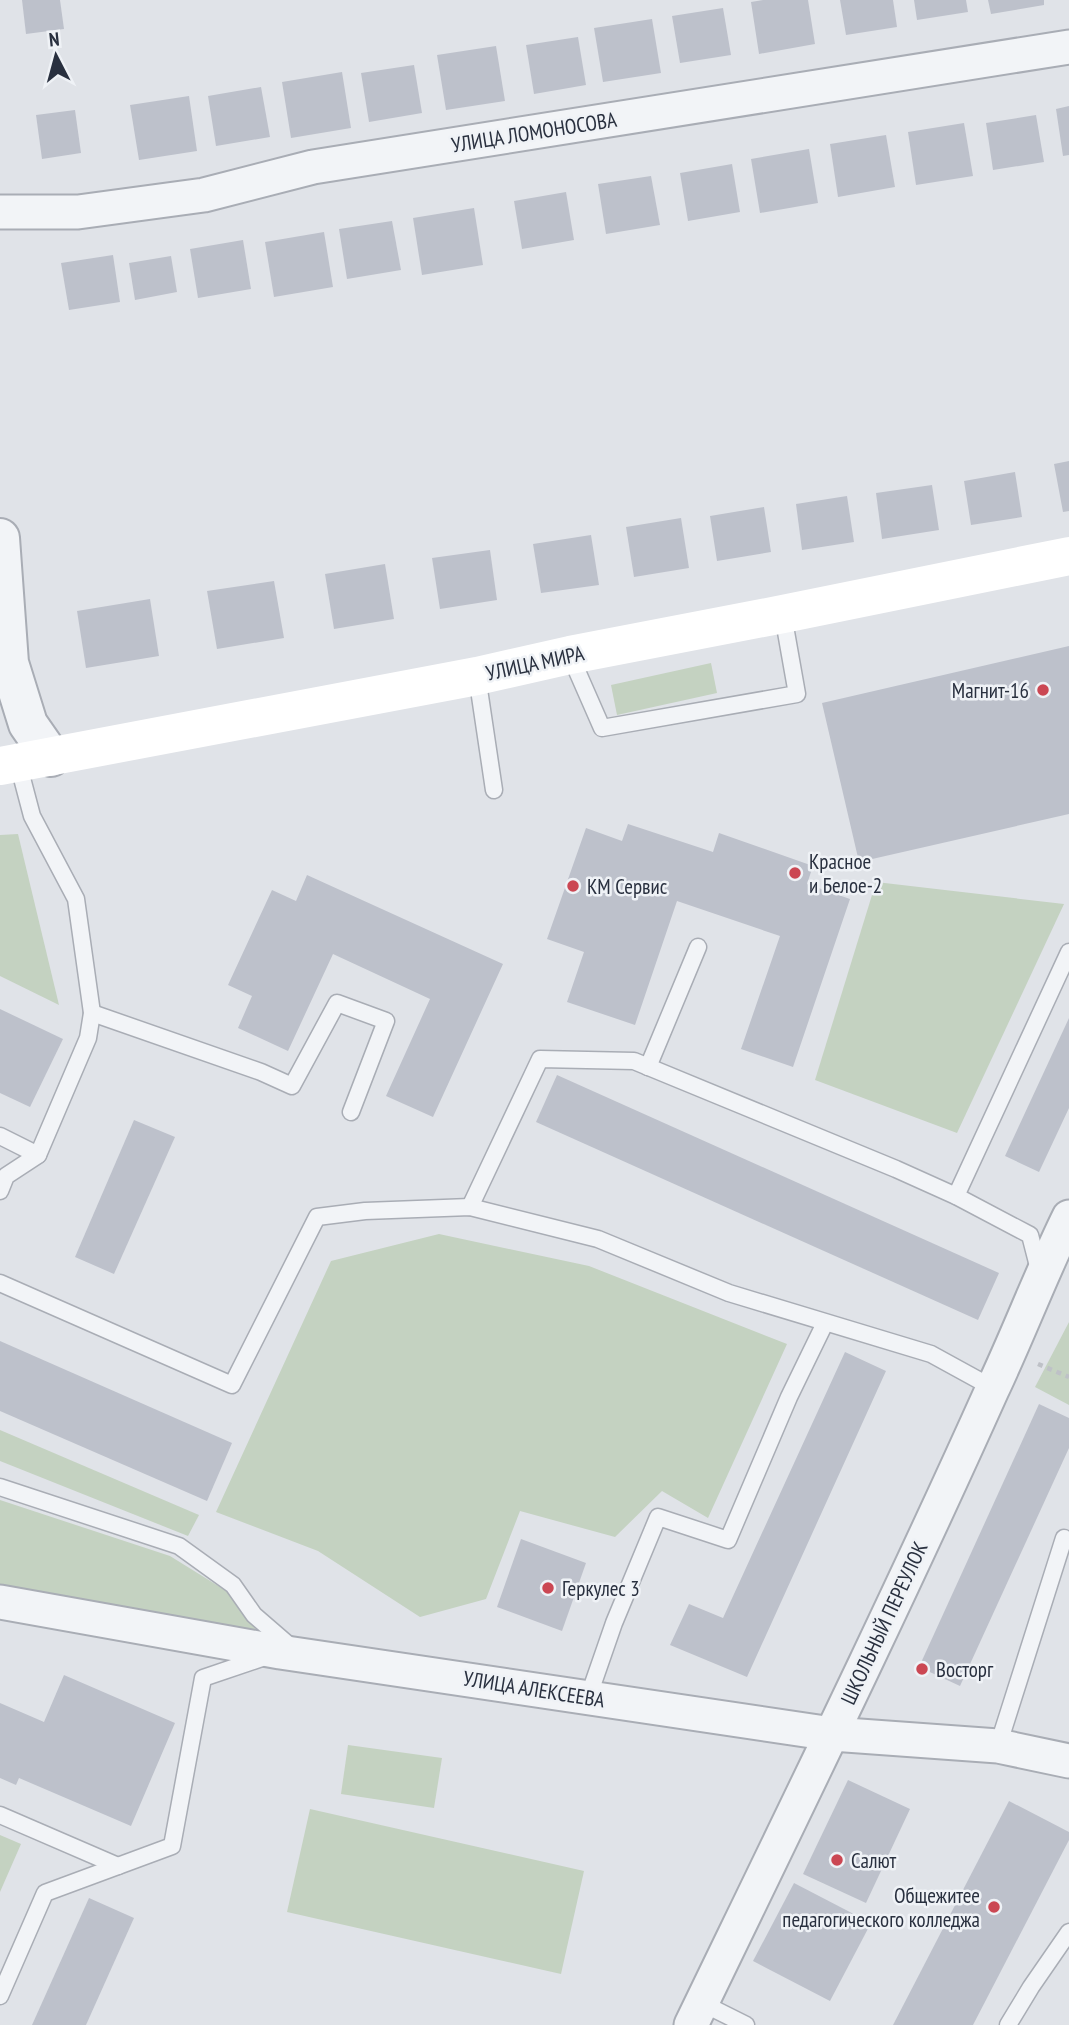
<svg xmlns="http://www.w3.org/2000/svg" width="1069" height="2025" viewBox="0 0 1069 2025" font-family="'PT Sans Narrow',sans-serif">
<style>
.green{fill:#c4d2c1}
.building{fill:#bdc1cb}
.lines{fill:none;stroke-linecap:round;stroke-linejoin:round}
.service-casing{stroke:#a9adb5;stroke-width:19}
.minor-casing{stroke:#a9adb5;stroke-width:37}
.tertiary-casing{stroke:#a9adb5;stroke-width:42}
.path{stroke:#bec1c7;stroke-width:4.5;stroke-dasharray:5 5;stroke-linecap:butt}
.service{stroke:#f2f4f7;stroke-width:16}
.minor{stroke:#f2f4f7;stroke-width:33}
.tertiary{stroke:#f2f4f7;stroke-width:38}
.secondary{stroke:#fff;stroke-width:38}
.poi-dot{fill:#cb4753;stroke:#eff2f6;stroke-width:2.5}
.labels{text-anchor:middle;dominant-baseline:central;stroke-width:5;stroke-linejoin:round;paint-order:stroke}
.street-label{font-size:21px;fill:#29303f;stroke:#eff2f6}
.poi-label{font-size:21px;fill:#29303f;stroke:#eff2f6;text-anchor:start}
</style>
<rect width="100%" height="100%" fill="#e0e3e8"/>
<!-- green -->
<g class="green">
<polygon points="711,663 717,693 617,715 611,685"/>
<polygon points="18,834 59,1005 0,976 0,835"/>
<polygon points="876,882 1064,904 957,1133 815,1080"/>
<polygon points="439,1234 589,1266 787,1344 708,1518 662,1491 615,1537 520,1511 486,1599 420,1617 318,1551 216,1512 331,1261"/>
<polygon points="1069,1322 1069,1405 1035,1387"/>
<polygon points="0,1430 199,1515 188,1536 0,1461"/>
<polygon points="0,1500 170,1556 228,1592 264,1640 0,1590"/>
<polygon points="348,1745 442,1758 434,1808 341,1794"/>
<polygon points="310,1809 584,1871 561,1974 287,1912"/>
<polygon points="0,1835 21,1844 0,1892"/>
</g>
<!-- building -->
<g class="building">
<polygon points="22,0 60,0 64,29 26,34"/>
<polygon points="763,0 808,0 815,44 759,54 751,2"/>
<polygon points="840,0 893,0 897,27 846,35"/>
<polygon points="914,0 966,0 968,12 917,20"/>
<polygon points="988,0 1044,0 1044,5 991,14"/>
<polygon points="723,8 731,55 680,63 672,16"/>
<polygon points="652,19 661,73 603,82 594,28"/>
<polygon points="578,37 586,85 534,94 526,45"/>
<polygon points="496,46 505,101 446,110 437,55"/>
<polygon points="414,65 422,113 369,122 361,73"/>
<polygon points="342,72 351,128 291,138 282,82"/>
<polygon points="261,87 270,137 216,146 208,96"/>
<polygon points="189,96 197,151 139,160 130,105"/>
<polygon points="1069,106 1069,155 1063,156 1056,109"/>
<polygon points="75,110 81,153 42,159 36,115"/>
<polygon points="1036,115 1044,162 993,170 986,123"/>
<polygon points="964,123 973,176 916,185 908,132"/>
<polygon points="886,135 895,187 838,197 830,144"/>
<polygon points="809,149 818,203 760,213 751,159"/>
<polygon points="732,164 740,212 688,221 680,173"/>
<polygon points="651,176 660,225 606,234 598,184"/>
<polygon points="566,192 574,240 522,249 514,201"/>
<polygon points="474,208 483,265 422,275 413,218"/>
<polygon points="392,221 401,270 347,279 339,229"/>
<polygon points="324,232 333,287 274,297 265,242"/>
<polygon points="243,240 251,289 198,298 190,249"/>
<polygon points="113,255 120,302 69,310 61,263"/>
<polygon points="171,256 177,292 135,300 129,263"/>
<polygon points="1069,461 1069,511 1063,512 1054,464"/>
<polygon points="1015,472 1022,517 971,525 964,481"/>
<polygon points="932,485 939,530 882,539 876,493"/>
<polygon points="847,496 854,542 802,550 796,504"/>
<polygon points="764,507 771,552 717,561 710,516"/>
<polygon points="681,518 689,568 634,577 626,527"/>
<polygon points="591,535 599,585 541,593 533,544"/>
<polygon points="490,550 497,600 440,609 432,558"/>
<polygon points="385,564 394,619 334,629 325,574"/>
<polygon points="274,581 284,638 217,649 207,591"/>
<polygon points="150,599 159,656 86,668 77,611"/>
<polygon points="1069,646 1069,814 859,862 822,703"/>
<polygon points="628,824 713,852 719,833 813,866 807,884 850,899 793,1067 741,1049 780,936 677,901 635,1025 567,1002 584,952 547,939 586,828 622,841"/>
<polygon points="307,875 503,964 433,1117 386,1096 430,999 333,954 288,1051 238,1028 252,996 228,985 272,890 296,901"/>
<polygon points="0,1009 63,1039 30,1107 0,1093"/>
<polygon points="1069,1018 1069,1108 1039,1172 1005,1156"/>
<polygon points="557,1075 999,1273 978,1320 536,1122"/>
<polygon points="134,1120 175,1137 114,1274 75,1257"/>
<polygon points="0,1341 232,1443 207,1501 0,1411"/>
<polygon points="845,1352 886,1371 747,1677 670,1645 689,1604 723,1618"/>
<polygon points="1039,1404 1069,1418 1069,1448 960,1686 919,1667"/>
<polygon points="521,1539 586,1563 562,1631 497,1607"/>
<polygon points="64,1675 175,1723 131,1826 19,1778 16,1785 0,1778 0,1703 44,1722"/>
<polygon points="848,1780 910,1809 866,1903 803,1874"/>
<polygon points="1009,1801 1069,1832 1069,1840 973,2025 893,2025"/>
<polygon points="794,1883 871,1923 830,2001 753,1961"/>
<polygon points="89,1898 134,1918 86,2025 32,2025"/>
</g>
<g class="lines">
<defs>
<g id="service">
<polyline points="570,655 602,728 797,694 783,615"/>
<polyline points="477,676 494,790"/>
<polyline points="92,1013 261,1072 292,1086 337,1003 386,1021 351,1112"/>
<polyline points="648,1067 698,947"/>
<polyline points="0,1136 38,1155"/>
<polyline points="0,1191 6,1176 38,1155 88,1038 92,1013 76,899 32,816 18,763"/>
<polyline points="956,1196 1069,952"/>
<polyline points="470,1207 540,1059 634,1061 896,1169 956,1196 1030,1235 1039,1270"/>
<polyline points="0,1283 232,1385 317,1217 365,1211 470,1207 598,1239 729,1293 931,1354 993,1388"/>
<polyline points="0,1487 179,1546 233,1585 254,1615 291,1647"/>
<polyline points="588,1698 614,1623 658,1517 728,1540 789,1397 825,1323"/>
<polyline points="998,1746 1064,1538"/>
<polyline points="0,1815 118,1866"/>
<polyline points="0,1996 45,1893 172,1846 203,1678 265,1657"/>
<polyline points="702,2003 746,2025"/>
<polyline points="1008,2025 1031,1987 1069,1932"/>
</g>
<g id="minor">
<polyline points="0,212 78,212 204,195 313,167 1069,47"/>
<polyline points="0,1602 280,1652 832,1734 998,1746 1069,1761"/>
<path d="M 691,2025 C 793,1814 896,1604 992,1390 C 1019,1333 1041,1274 1069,1217"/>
</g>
<polyline id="tertiary" points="0,538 9,663 28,724 51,757"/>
</defs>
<!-- service casing -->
<use href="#service" class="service-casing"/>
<!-- minor casing -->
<use href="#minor" class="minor-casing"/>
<!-- tertiary casing -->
<use href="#tertiary" class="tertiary-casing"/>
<!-- path -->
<polyline class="path" points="1038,1364 1069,1377"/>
<!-- service -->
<use href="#service" class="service"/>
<!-- minor -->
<use href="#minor" class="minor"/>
<!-- tertiary -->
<use href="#tertiary" class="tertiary"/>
<!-- secondary -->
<polyline class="secondary" points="0,766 477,676 570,655 783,614 1069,556"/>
</g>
<!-- markers -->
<g class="poi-dot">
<circle cx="1043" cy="690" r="7"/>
<circle cx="795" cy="873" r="7"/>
<circle cx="573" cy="886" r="7"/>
<circle cx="548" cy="1588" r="7"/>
<circle cx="922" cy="1669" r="7"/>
<circle cx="837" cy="1860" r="7"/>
<circle cx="994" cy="1907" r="7"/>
</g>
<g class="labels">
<!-- street labels -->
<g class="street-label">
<text transform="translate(534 132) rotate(-9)">УЛИЦА ЛОМОНОСОВА</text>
<text transform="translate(535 663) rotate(-12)">УЛИЦА МИРА</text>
<text transform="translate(884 1623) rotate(-65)">ШКОЛЬНЫЙ ПЕРЕУЛОК</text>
<text transform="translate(534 1689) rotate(9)">УЛИЦА АЛЕКСЕЕВА</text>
</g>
<!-- poi labels -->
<g class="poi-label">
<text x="1029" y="690" text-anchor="end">Магнит-16</text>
<text x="809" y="861">Красное<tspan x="809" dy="24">и Белое-2</tspan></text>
<text x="587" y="886">КМ Сервис</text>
<text x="562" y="1588">Геркулес 3</text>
<text x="936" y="1669">Восторг</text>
<text x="851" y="1860">Салют</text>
<text x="980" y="1895" text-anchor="end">Общежитее<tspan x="980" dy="24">педагогического колледжа</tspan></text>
</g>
</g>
<!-- north arrow -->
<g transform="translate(56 56) rotate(354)" stroke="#eff2f6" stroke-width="5" paint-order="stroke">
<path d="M0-5L12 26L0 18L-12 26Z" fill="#29303f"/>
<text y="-10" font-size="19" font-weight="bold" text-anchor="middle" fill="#29303f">N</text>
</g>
</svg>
